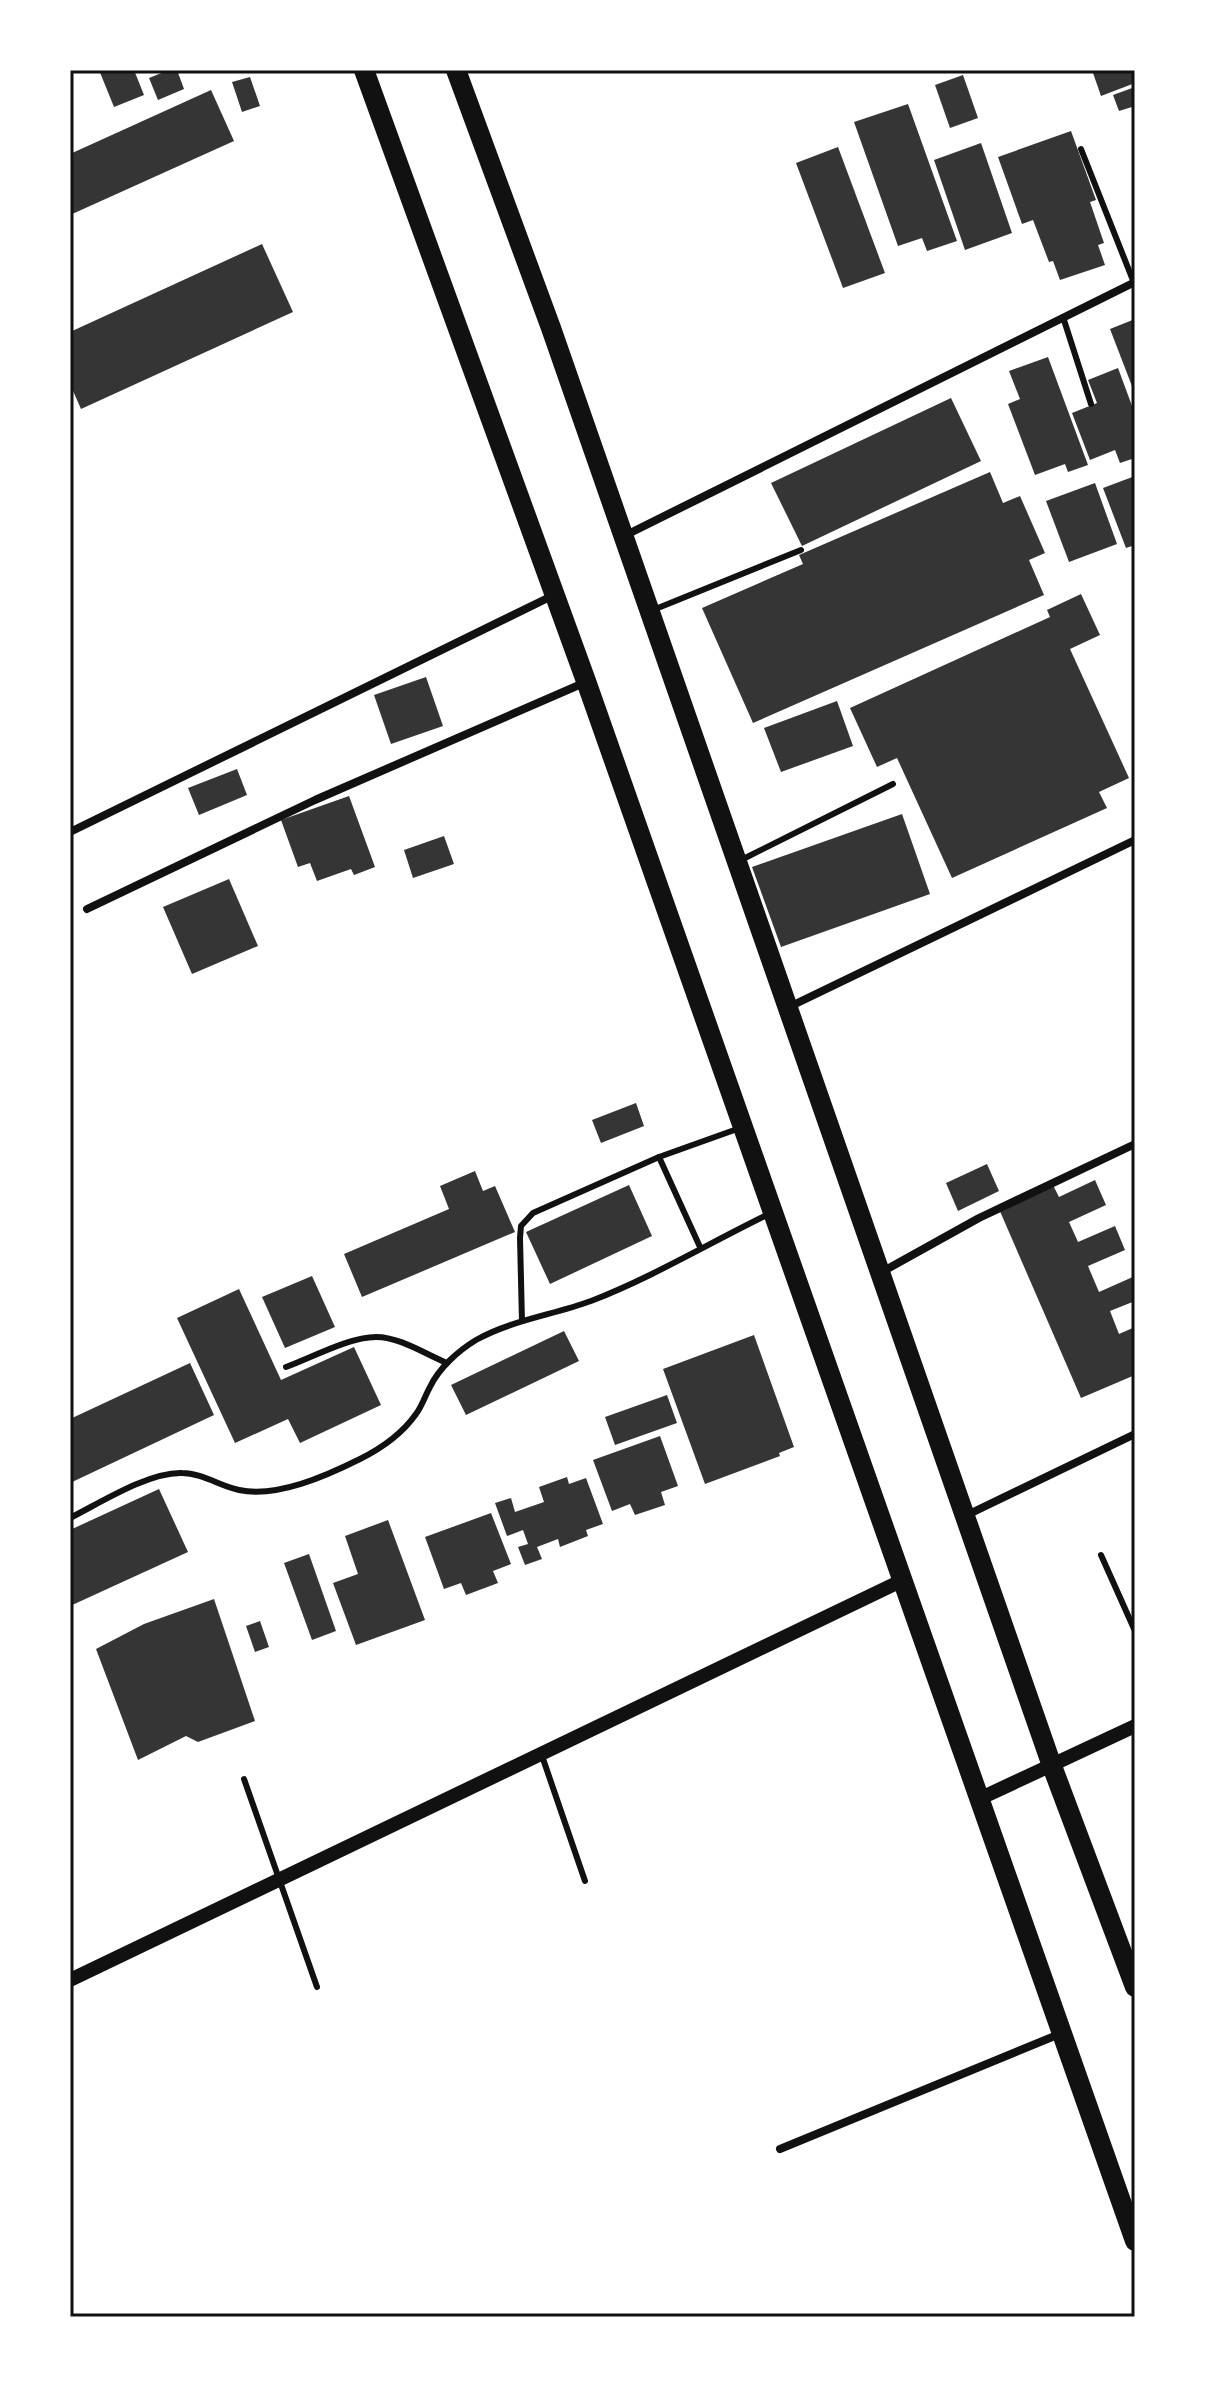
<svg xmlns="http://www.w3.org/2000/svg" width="1205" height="2387" viewBox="0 0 1205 2387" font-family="'Exo 2',sans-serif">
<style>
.building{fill:#353535}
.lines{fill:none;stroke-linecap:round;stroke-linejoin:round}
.service{stroke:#111;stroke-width:6}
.minor{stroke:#111;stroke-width:8}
.tertiary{stroke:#111;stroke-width:14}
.primary{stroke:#111;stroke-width:20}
.neatline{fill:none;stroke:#111;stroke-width:3}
</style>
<rect width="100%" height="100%" fill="#fff"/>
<!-- building -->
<g class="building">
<polygon points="99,70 134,70 144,95 114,107"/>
<polygon points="169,70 177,70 184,89 158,100 149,78"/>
<polygon points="1092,70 1135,70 1135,83 1101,96"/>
<polygon points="963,75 978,118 950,128 935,85"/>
<polygon points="250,77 260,106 242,112 232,82"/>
<polygon points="1135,87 1135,106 1119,111 1113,95"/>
<polygon points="211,90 234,141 70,215 70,154"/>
<polygon points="908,104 957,241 927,251 922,238 898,246 854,122"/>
<polygon points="1071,131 1096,200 1090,202 1104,243 1098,245 1105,265 1060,280 1053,261 1049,262 1033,220 1022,224 998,157"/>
<polygon points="981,143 1012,233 965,250 934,160"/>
<polygon points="838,147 885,273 843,288 796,163"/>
<polygon points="262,244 293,312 81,409 70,384 70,332"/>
<polygon points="1135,319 1135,394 1110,329"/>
<polygon points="1048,357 1088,465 1068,472 1065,464 1035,475 1008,404 1020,399 1009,371"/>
<polygon points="1118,368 1135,414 1135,458 1120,463 1115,450 1090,460 1072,413 1097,403 1088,380"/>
<polygon points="951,398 981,461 802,546 771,483"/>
<polygon points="990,472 1003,503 1020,496 1045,553 1029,560 1044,595 753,723 702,608 803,564 799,555"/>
<polygon points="1135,476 1135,545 1126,548 1103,488"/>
<polygon points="1095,483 1117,544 1069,562 1046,501"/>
<polygon points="1081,594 1100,635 1070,649 1129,778 1099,792 1107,808 952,878 897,758 877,767 850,708 1050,617 1047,610"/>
<polygon points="426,677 443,726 391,744 374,695"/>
<polygon points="837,701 853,746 781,772 764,728"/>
<polygon points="237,769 247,795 199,815 188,788"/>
<polygon points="349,796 375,867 354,875 351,869 317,881 310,863 298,867 281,820"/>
<polygon points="902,814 930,894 781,947 752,867"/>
<polygon points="444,836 454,864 413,878 404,850"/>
<polygon points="229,879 258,946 192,974 163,907"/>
<polygon points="636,1103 644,1126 601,1143 592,1120"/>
<polygon points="987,1164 999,1191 958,1211 946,1183"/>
<polygon points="475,1171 483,1191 495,1186 515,1232 362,1297 344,1254 449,1209 440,1186"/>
<polygon points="1095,1180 1106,1205 1069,1222 1078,1242 1115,1226 1125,1250 1088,1266 1099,1292 1135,1276 1135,1301 1110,1311 1119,1334 1135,1327 1135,1356 1132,1357 1135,1375 1081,1398 999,1209 1053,1185 1059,1197"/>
<polygon points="629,1185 652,1236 550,1284 526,1232"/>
<polygon points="312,1276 335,1327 285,1348 262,1297"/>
<polygon points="239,1289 281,1380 354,1347 381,1405 300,1443 288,1419 235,1443 177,1318"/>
<polygon points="564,1331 579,1361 466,1415 451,1385"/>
<polygon points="754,1335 794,1447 779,1453 780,1456 705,1484 663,1369"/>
<polygon points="190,1363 214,1415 70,1483 70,1419"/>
<polygon points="667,1395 677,1423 615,1445 605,1417"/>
<polygon points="660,1436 678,1486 661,1492 665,1505 635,1515 630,1504 612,1511 593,1460"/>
<polygon points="567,1477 569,1484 586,1478 603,1524 586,1530 588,1536 560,1547 558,1539 537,1547 542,1559 525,1565 518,1547 528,1544 523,1530 507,1536 495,1503 511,1498 515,1512 544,1502 539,1487"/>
<polygon points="159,1489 188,1552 70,1606 70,1530"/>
<polygon points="491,1513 511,1564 493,1571 498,1583 466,1595 461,1583 444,1589 425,1537"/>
<polygon points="388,1520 425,1620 356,1645 333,1583 358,1574 345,1536"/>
<polygon points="309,1554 336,1631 312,1640 284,1563"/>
<polygon points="214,1599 255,1721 198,1742 186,1736 138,1760 96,1649 144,1624"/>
<polygon points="260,1621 269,1647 255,1652 246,1626"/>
</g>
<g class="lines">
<!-- service -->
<g class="service">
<polyline points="1081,149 1134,283"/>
<polyline points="1063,317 1091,404"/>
<polyline points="653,610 801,550"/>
<polyline points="741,860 893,784"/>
<polyline points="700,1247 659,1157 740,1128"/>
<polyline points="522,1321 520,1238 521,1226 533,1213 659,1157"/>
<path d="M 286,1367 C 311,1358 349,1337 376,1337 C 400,1337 425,1354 447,1363"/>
<path d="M 70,1518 C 100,1503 148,1472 182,1473 C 202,1473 220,1486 239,1490 C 277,1498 326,1476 360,1459 C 382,1448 402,1434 416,1414 C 422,1406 425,1396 430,1387 C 439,1368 458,1351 476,1340 C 512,1320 553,1315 591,1301 C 653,1277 711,1242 771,1213"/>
<polyline points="1101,1555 1135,1631"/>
<polyline points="541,1753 585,1881"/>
<polyline points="244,1779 317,1987"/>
</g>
<!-- minor -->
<g class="minor">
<polyline points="624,536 1135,282"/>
<polyline points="70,832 554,595"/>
<polyline points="87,909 315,800 586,682"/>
<polyline points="789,1007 1135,840"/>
<polyline points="880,1273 979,1218 1135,1144"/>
<polyline points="967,1515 1135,1434"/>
<polyline points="780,2149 1062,2033"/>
</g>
<!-- tertiary -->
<g class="tertiary">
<polyline points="981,1798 1135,1726"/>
<polyline points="70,1980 901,1581"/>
</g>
<!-- primary -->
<g class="primary">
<polyline points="364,70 586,681 1135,2241"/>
<polyline points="456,70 551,328 1052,1766 1135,1987"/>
</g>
</g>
<!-- border -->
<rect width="1205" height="2387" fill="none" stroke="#ffffff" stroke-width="144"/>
<rect x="72" y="72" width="1061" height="2243" class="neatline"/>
</svg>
